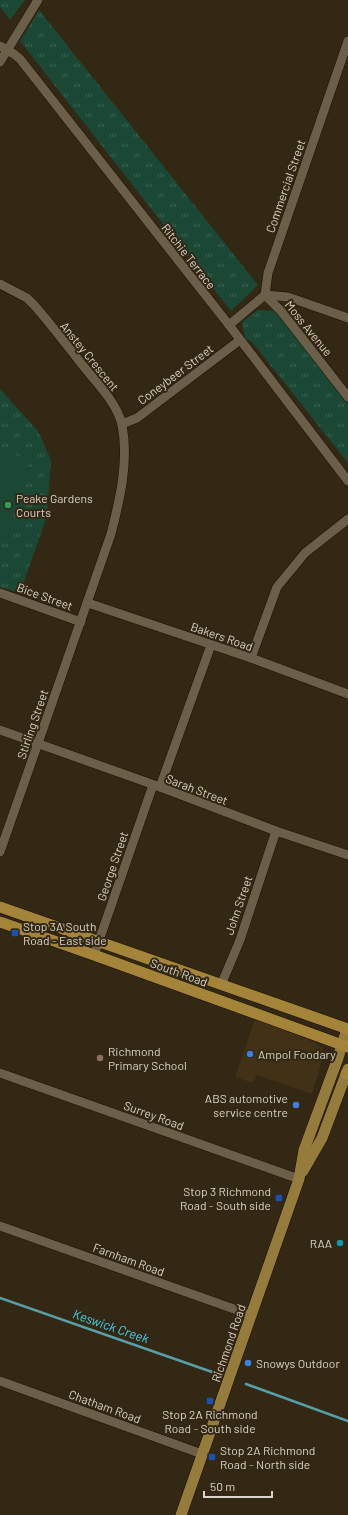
<svg xmlns="http://www.w3.org/2000/svg" width="348" height="1515" viewBox="0 0 348 1515" font-family="Barlow,sans-serif">
<style>
.built{fill:#403117}
.grass{fill:url(#grass-tufts)}
.garden{fill:#1a4834}
.lines{fill:none;stroke-linecap:round;stroke-linejoin:round}
.stream{stroke:#589fa9;stroke-width:2.5}
.minor-casing{stroke:#1a1001;stroke-width:10}
.primary-casing{stroke:#1a1001;stroke-width:12}
.trunk-casing{stroke:#1a1001;stroke-width:12}
.minor{stroke:#6b5f4a;stroke-width:9}
.primary{stroke:#957b3c;stroke-width:11}
.trunk{stroke:#a38438;stroke-width:11}
.leisure-dot{fill:#2e9e5b;stroke:#332814;stroke-width:1.5}
.transit-dot{fill:#1a4fb4;stroke:#332814;stroke-width:1.5}
.shop-dot{fill:#3f7fe0;stroke:#332814;stroke-width:1.5}
.education-dot{fill:#8d6e63;stroke:#332814;stroke-width:1.5}
.culture-dot{fill:#0f9aa8;stroke:#332814;stroke-width:1.5}
.labels{text-anchor:middle;dominant-baseline:central;stroke-width:4;stroke-linejoin:round;paint-order:stroke}
.street-label{font-size:12px;fill:#dad3c7;stroke:#332814}
.poi-label{font-size:12px;fill:#dad3c7;stroke:#332814;text-anchor:start}
.water-label{font-size:13px;font-style:italic;fill:#44d3ee;stroke:#332814}
</style>
<defs>
<pattern id="grass-tufts" width="24" height="20" patternUnits="userSpaceOnUse"><rect width="24" height="20" fill="#1a4834"/><path d="M3 7l-1-3M5 7V3M7 7l1-3M15 17l-1-3M17 17v-4M19 17l1-3" fill="none" stroke="#3b6250"/></pattern>
</defs>
<rect width="100%" height="100%" fill="#332814"/>
<!-- built -->
<polygon class="built" points="255,1019 314,1042 322,1048 323,1057 312,1094 257,1075 253,1083 235,1077"/>
<!-- grass -->
<g class="grass">
<polygon points="0,0 25,0 10,20 0,7"/>
<polygon points="39,10 258,285 231,311 20,41"/>
<polygon points="258,310 277,311 348,404 348,463 252,342 245,338 242,322"/>
<polygon points="0,389 38,431 51,460 47,516 20,593 0,587"/>
</g>
<!-- garden -->
<polygon class="garden" points="0,450 30,460 0,550"/>
<g class="lines">
<!-- stream -->
<g class="stream">
<polyline points="0,1298 215,1373"/>
<polyline points="246,1384 348,1421"/>
</g>
<defs>
<g id="minor">
<polyline points="0,46 14,54 20,59 229,325 348,481"/>
<polyline points="0,62 38,0"/>
<path d="M 0,284 L 27,298 L 34,305 C 50,323 65,343 80,362 C 94,380 117,402 122,425 C 129,461 120,499 111,534 L 0,852"/>
<polyline points="265,295 281,311 348,397"/>
<polyline points="265,295 288,297 348,318"/>
<polyline points="229,325 265,295 268,273 348,41"/>
<polyline points="122,424 137,418 240,340"/>
<polyline points="0,593 81,622"/>
<polyline points="88,603 251,658 348,694"/>
<polyline points="251,658 277,587 305,553 348,519"/>
<polyline points="0,730 160,787 276,831 348,855"/>
<polyline points="160,787 211,645"/>
<polyline points="94,955 153,785"/>
<polyline points="221,985 240,940 276,831"/>
<polyline points="0,1073 299,1179"/>
<polyline points="0,1226 251,1315"/>
<polyline points="0,1381 202,1454"/>
</g>
<g id="primary">
<polyline points="303,1171 322,1138 348,1069"/>
<polyline points="181,1515 299,1179 304,1150 338,1058 347,1029"/>
</g>
<g id="trunk">
<polyline points="0,907 348,1029"/>
<polyline points="0,922 94,955 348,1047"/>
<polyline points="346,1074 348,1074"/>
</g>
</defs>
<!-- minor casing -->
<use href="#minor" class="minor-casing"/>
<!-- primary casing -->
<use href="#primary" class="primary-casing"/>
<!-- trunk casing -->
<use href="#trunk" class="trunk-casing"/>
<!-- minor -->
<use href="#minor" class="minor"/>
<!-- primary -->
<use href="#primary" class="primary"/>
<!-- trunk -->
<use href="#trunk" class="trunk"/>
</g>
<!-- markers -->
<circle class="leisure-dot" cx="8" cy="505" r="4"/>
<g class="transit-dot">
<rect x="11" y="929" width="8" height="8" rx="2"/>
<rect x="275" y="1194" width="8" height="8" rx="2"/>
<rect x="206" y="1397" width="8" height="8" rx="2"/>
<rect x="208" y="1453" width="8" height="8" rx="2"/>
</g>
<g class="shop-dot">
<circle cx="250" cy="1054" r="4"/>
<circle cx="296" cy="1105" r="4"/>
<circle cx="248" cy="1363" r="4"/>
</g>
<circle class="education-dot" cx="100" cy="1058" r="4"/>
<circle class="culture-dot" cx="340" cy="1243" r="4"/>
<g class="labels">
<!-- street labels -->
<g class="street-label">
<text transform="translate(285 186) rotate(-71)">Commercial Street</text>
<text transform="translate(189 256) rotate(52)">Ritchie Terrace</text>
<text transform="translate(309 328) rotate(51)">Moss Avenue</text>
<text transform="translate(90 356) rotate(51)">Anstey Crescent</text>
<text transform="translate(175 374) rotate(-37)">Coneybeer Street</text>
<text transform="translate(45 596) rotate(20)">Bice Street</text>
<text transform="translate(222 636) rotate(19)">Bakers Road</text>
<text transform="translate(32 724) rotate(-71)">Stirling Street</text>
<text transform="translate(197 789) rotate(21)">Sarah Street</text>
<text transform="translate(112 866) rotate(-71)">George Street</text>
<text transform="translate(238 905) rotate(-71)">John Street</text>
<text transform="translate(179 972) rotate(20)">South Road</text>
<text transform="translate(154 1115) rotate(20)">Surrey Road</text>
<text transform="translate(129 1259) rotate(20)">Farnham Road</text>
<text transform="translate(228 1343) rotate(-71)">Richmond Road</text>
<text transform="translate(105 1406) rotate(20)">Chatham Road</text>
</g>
<!-- poi labels -->
<g class="poi-label">
<text x="16" y="498">Peake Gardens<tspan x="16" dy="14">Courts</tspan></text>
<text x="23" y="926">Stop 3A South<tspan x="23" dy="14">Road - East side</tspan></text>
<text x="108" y="1051">Richmond<tspan x="108" dy="14">Primary School</tspan></text>
<text x="258" y="1054">Ampol Foodary</text>
<text x="288" y="1098" text-anchor="end">ABS automotive<tspan x="288" dy="14">service centre</tspan></text>
<text x="271" y="1191" text-anchor="end">Stop 3 Richmond<tspan x="271" dy="14">Road - South side</tspan></text>
<text x="332" y="1243" text-anchor="end">RAA</text>
<text x="256" y="1363">Snowys Outdoor</text>
<text x="210" y="1414" text-anchor="middle">Stop 2A Richmond<tspan x="210" dy="14">Road - South side</tspan></text>
<text x="220" y="1450">Stop 2A Richmond<tspan x="220" dy="14">Road - North side</tspan></text>
</g>
<!-- water labels -->
<g class="water-label">
<text transform="translate(111 1326) rotate(19)">Keswick Creek</text>
</g>
</g>
<!-- scale -->
<path d="M204 1491v6h68v-6" fill="none" stroke="#dad3c7" stroke-width="2"/>
<text x="210" y="1491" font-size="12" fill="#dad3c7" stroke="#332814" stroke-width="3" paint-order="stroke">50 m</text>
</svg>
